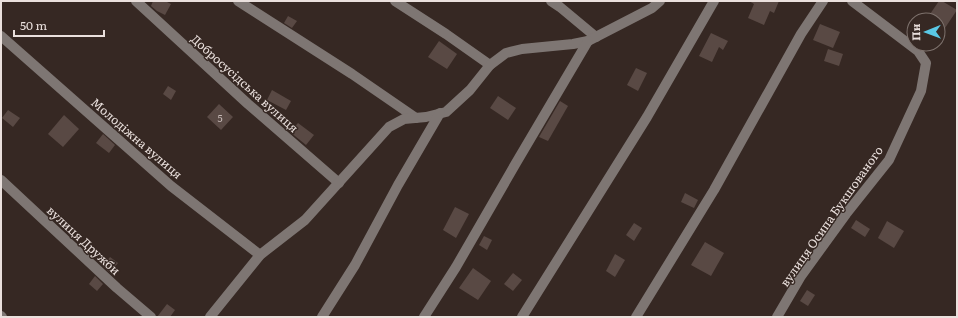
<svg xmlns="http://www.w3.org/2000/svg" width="958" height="318" viewBox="0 0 958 318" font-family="Literata,serif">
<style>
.building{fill:#594944}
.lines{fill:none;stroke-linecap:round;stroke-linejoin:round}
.minor{stroke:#7e7673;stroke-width:10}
.labels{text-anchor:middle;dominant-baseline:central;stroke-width:3;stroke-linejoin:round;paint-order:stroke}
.number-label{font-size:10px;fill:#c6bab7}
.street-label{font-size:12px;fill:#eae0dd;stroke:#362823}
</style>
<rect width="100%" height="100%" fill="#362823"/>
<!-- building -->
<g class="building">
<polygon points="153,1 165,1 171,4 165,15 157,11 151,6"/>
<polygon points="749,1 779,1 774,13 770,11 764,25 748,18 754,4"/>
<polygon points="939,1 942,1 957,10 945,28 938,24 938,20 932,20 928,17"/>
<polygon points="288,16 297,21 292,28 284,23"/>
<polygon points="820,24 840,32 833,48 813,40"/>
<polygon points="711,33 728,41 723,50 719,47 712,62 699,56"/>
<polygon points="439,41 457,54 447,69 428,57"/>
<polygon points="828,49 843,54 839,66 824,61"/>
<polygon points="636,68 647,73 638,91 627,85"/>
<polygon points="168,86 176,91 171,100 163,94"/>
<polygon points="272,90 291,101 286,110 267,100"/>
<polygon points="498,96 516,108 508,120 490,108"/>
<polygon points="560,101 568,106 548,141 539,137"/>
<polygon points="219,104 233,117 221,130 207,117"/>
<polygon points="8,110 20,118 13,127 2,118"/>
<polygon points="64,115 79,129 63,147 48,134"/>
<polygon points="298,123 314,135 306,145 290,132"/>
<polygon points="103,134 115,145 109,153 96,143"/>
<polygon points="685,193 698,200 694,208 681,202"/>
<polygon points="455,207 469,214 456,238 443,230"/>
<polygon points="856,220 870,229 865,237 851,228"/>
<polygon points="887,221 904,231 894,248 878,238"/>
<polygon points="634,223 642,228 634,241 626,235"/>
<polygon points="484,236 492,240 487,250 479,245"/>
<polygon points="705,242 724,253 711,276 691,265"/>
<polygon points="615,254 625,260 615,277 606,271"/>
<polygon points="110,257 118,263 110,273 103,266"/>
<polygon points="473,268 491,281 478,300 459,288"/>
<polygon points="513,273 522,280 513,291 504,284"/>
<polygon points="95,276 103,284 97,291 89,284"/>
<polygon points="807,290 815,295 808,306 800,301"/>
<polygon points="167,304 175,310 170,317 157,317"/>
</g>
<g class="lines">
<!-- minor -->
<g class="minor">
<polyline points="136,1 248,104 339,183"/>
<polyline points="238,1 352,74 416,118"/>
<polyline points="395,1 446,34 490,65"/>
<polyline points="551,1 560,7 596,37"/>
<polyline points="1,36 171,186 260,255"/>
<polyline points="1,180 117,288 151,317"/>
<polyline points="1,316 2,317"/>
<polyline points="210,317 260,255 305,220 389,127 404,119 426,117 446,112 470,90 490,65 506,53 522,49 573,44 588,41 652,8 660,1"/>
<polyline points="322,317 355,265 398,185 440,113"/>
<polyline points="424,317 456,267 516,163 588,41"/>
<polyline points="522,317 647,117 714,1"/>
<polyline points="636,317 714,190 801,34 823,1"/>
<polyline points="777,317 801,276 846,214 889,160 921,91 926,63 918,51 852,1"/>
</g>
</g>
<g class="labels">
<!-- number labels -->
<g class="number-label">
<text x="220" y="117">5</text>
</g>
<!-- street labels -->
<g class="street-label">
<text transform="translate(245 83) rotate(42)">Добросусідська вулиця</text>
<text transform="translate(137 138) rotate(41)">Молодіжна вулиця</text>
<text transform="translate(831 216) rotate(-55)">вулиця Осипа Букшованого</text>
<text transform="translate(84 240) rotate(43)">вулиця Дружби</text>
</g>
</g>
<!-- border -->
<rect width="958" height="318" fill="none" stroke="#eae0dd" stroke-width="4"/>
<!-- north arrow -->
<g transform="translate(926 32) rotate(269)"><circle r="19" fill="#362823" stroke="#7e726d"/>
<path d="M0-3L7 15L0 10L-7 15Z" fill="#5ac8e5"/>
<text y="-6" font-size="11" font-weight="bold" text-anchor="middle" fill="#eae0dd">Пн</text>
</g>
<!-- scale -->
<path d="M14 30v6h90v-6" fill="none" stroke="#eae0dd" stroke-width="2"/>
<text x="20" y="30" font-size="12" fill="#eae0dd" stroke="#362823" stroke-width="3" paint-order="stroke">50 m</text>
</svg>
